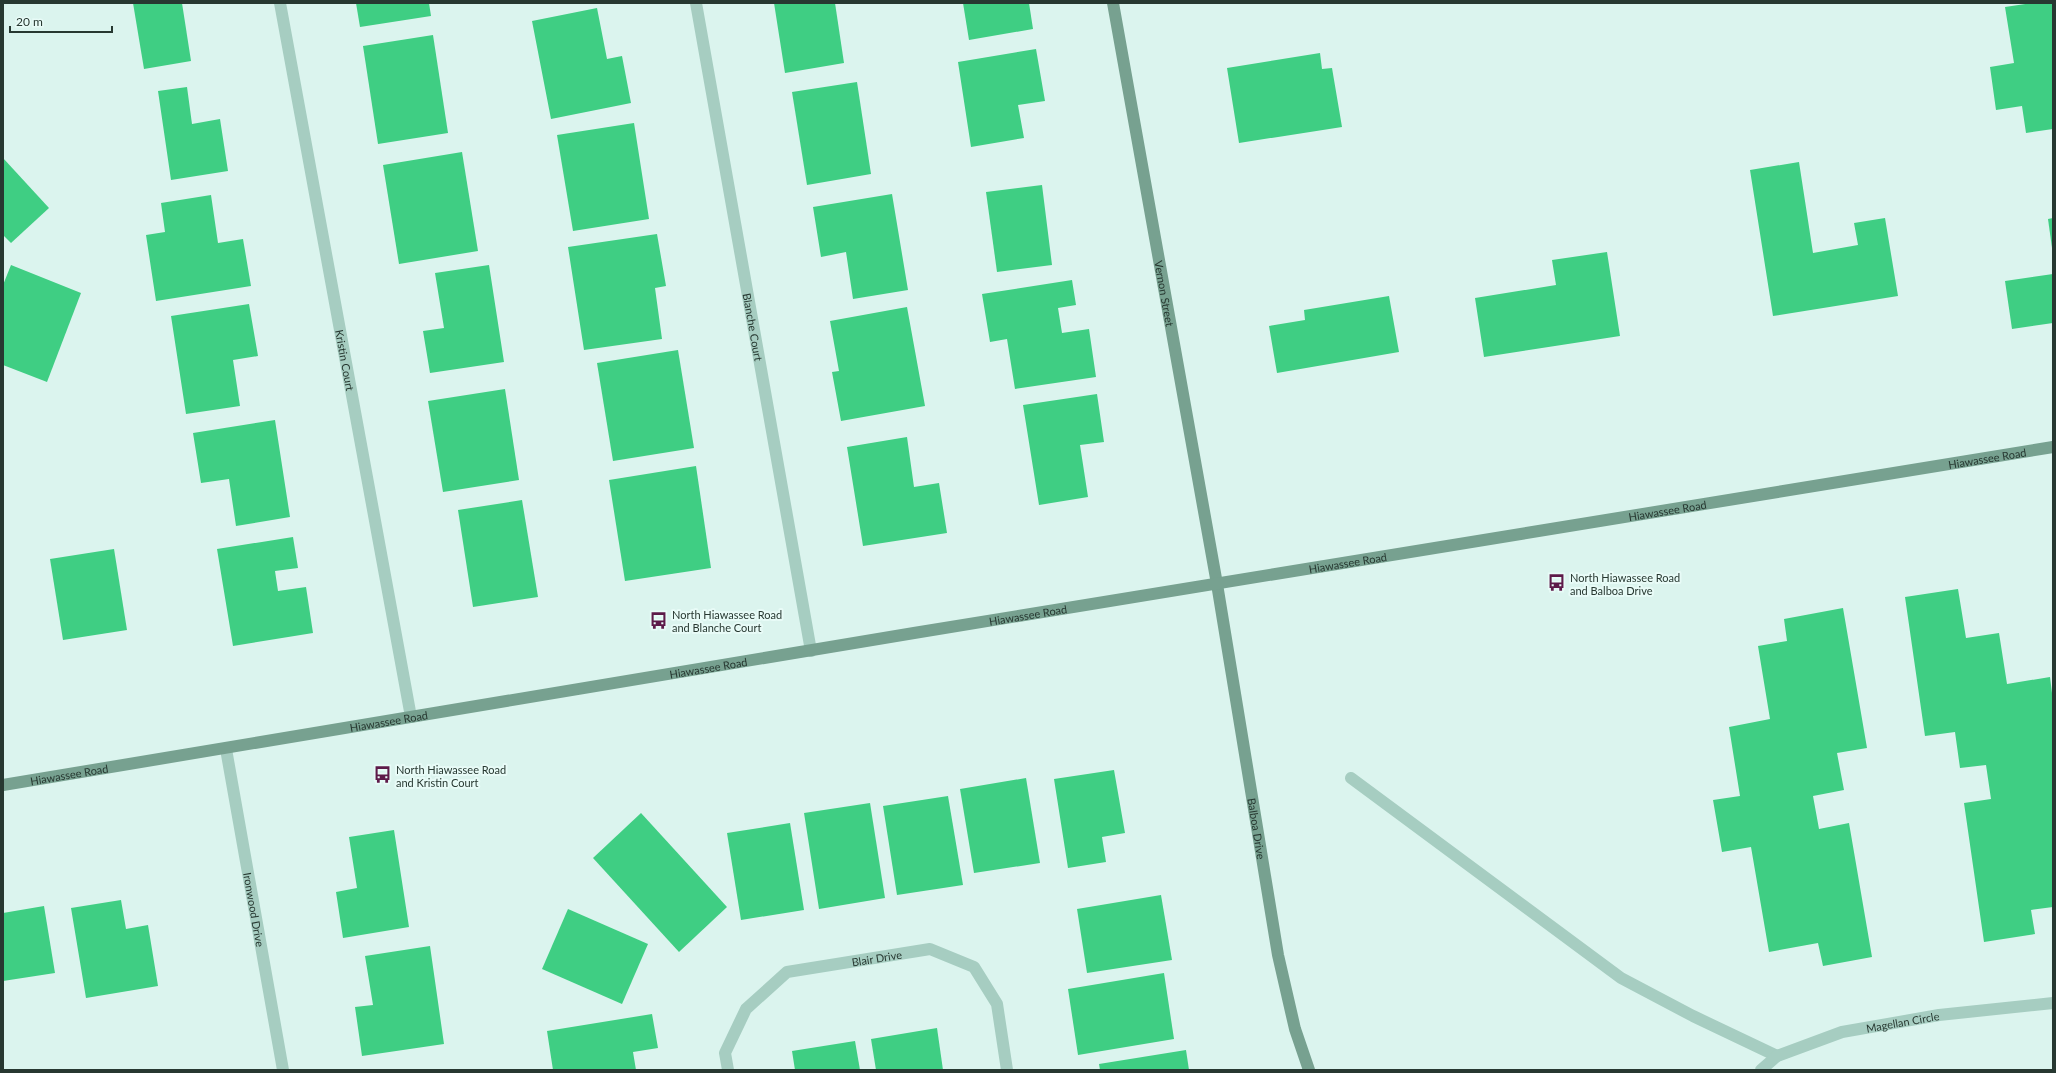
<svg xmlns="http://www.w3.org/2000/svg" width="2056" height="1073" viewBox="0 0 2056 1073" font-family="Lato,sans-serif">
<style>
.building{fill:#3fce83}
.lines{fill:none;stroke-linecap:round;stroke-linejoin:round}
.lane{stroke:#a6cdc1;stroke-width:12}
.street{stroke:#a6cdc1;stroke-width:12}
.secondary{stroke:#77a190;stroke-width:12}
.labels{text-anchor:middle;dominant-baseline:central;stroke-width:4;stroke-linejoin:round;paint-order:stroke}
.street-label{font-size:11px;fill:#273831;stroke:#e8fbf7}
.poi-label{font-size:11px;fill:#273831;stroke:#e8fbf7;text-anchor:start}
</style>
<rect width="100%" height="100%" fill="#dbf4ee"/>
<!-- building -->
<g class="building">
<polygon points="133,3 182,3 191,61 144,69"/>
<polygon points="356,3 429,3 431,16 360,27"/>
<polygon points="774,3 835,3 844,63 785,73"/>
<polygon points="963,3 1029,3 1033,29 969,40"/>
<polygon points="2032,3 2053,3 2053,129 2026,133 2022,106 1996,110 1990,67 2014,63 2005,7"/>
<polygon points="597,8 607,59 622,56 631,103 551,119 532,21"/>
<polygon points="433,35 448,133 378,144 363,46"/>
<polygon points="1036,49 1045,101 1018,105 1024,138 971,147 958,62"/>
<polygon points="1320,53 1322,69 1332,68 1342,127 1239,143 1227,68"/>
<polygon points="857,82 871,174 807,185 792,92"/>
<polygon points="187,87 192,124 220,119 228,171 171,180 158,91"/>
<polygon points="634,123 649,219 573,231 557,135"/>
<polygon points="462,152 478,251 399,264 383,165"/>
<polygon points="3,158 49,208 11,243 3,235"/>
<polygon points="1799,162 1813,253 1858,245 1854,223 1885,218 1898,296 1773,316 1750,170"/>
<polygon points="1042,185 1052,265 997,272 986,192"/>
<polygon points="892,194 908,290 853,299 846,252 821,257 813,207"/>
<polygon points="211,195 218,243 243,239 251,286 156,301 146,235 165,232 161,203"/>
<polygon points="2053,218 2053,248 2052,248 2048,219"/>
<polygon points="657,234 666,286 655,288 662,339 584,350 568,247"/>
<polygon points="1607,252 1620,336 1484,357 1475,298 1556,285 1552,260"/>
<polygon points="11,265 81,293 47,382 3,365 3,285"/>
<polygon points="489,265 504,362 430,373 423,331 444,328 435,273"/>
<polygon points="2053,274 2053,323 2012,329 2005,281"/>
<polygon points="1072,280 1076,305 1058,308 1062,333 1089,329 1096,377 1015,389 1007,339 990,342 982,294"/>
<polygon points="1389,296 1399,352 1277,373 1269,326 1305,320 1304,310"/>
<polygon points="249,304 258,356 233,360 240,406 186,414 171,316"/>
<polygon points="907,307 925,406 841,421 832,372 839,371 830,321"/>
<polygon points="678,350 694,448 613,461 597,363"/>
<polygon points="505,389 519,480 443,492 428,401"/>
<polygon points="1097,394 1104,442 1080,445 1088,497 1039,505 1023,405"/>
<polygon points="275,420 290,517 236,526 229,479 201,483 193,433"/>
<polygon points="907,437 914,487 939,483 947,533 863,546 847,447"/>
<polygon points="696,466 711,568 625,581 609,480"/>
<polygon points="522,500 538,597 473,607 458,510"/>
<polygon points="293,537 298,568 275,571 278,591 306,587 313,633 233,646 217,549"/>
<polygon points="114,549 127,630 63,640 50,559"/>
<polygon points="1958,589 1966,638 1999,633 2007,684 2050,677 2053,701 2053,907 2031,910 2035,934 1984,942 1964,803 1991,799 1986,765 1960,768 1955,732 1925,736 1905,597"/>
<polygon points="1843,608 1867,748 1837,753 1844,790 1813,796 1819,829 1849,823 1872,957 1823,966 1818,943 1769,952 1751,847 1722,852 1713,800 1740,796 1729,727 1770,719 1758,646 1787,641 1784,619"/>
<polygon points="1114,770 1125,833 1102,837 1106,862 1068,868 1054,779"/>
<polygon points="1026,778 1040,863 974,873 960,789"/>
<polygon points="948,796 963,885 897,895 883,806"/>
<polygon points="870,803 885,898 819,909 804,813"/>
<polygon points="641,813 727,907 679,952 593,858"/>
<polygon points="790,823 804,910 741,920 727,833"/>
<polygon points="394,830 409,927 343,938 336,892 357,888 349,837"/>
<polygon points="1161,895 1172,960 1087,973 1077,909"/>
<polygon points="121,900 126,929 148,925 158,986 86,998 71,908"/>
<polygon points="44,906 55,973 3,981 3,913"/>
<polygon points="568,909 648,944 622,1004 542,969"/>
<polygon points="430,946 444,1044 362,1056 355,1007 373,1005 365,956"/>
<polygon points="1164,973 1174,1039 1078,1055 1068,989"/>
<polygon points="652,1014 658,1048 633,1052 636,1070 553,1070 547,1031"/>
<polygon points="937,1028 943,1070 876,1070 871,1039"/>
<polygon points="855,1041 860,1070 795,1070 792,1051"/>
<polygon points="1186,1050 1189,1070 1100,1070 1099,1064"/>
</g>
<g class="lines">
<!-- lane -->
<polyline class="lane" points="1351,778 1621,978 1693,1016 1777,1056"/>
<!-- street -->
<g class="street">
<path id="s1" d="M 280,3 L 411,717"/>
<path id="s2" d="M 696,3 L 811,651"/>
<path id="s3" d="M 226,749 L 283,1070"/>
<path id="s4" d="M 728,1070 L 725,1053 L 746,1009 L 787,972 L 930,949 L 974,967 L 997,1004 L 1007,1070"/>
<path id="s5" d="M 1761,1070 L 1777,1056 L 1842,1032 L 1939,1015 L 2053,1003"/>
</g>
<!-- secondary -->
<g class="secondary">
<path id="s6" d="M 1113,3 L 1217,584 L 1278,955 L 1295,1029 L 1309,1070"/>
<path id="s7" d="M 3,785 L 914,633 L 2053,447"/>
</g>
</g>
<!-- icons -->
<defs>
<symbol id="bus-bare" viewBox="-9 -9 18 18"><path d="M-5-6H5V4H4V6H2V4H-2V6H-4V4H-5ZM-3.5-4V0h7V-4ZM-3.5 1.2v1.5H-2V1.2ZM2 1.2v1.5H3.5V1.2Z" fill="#5d1a49" stroke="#e8fbf7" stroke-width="2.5" paint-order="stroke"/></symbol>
</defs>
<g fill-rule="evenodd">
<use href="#bus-bare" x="1544" y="570" width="25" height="25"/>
<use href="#bus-bare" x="646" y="608" width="25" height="25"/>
<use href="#bus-bare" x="370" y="762" width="25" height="25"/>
</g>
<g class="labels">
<!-- street labels -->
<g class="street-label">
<text stroke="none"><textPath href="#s6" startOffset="295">Vernon Street</textPath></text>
<text stroke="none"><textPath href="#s2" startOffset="329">Blanche Court</textPath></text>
<text stroke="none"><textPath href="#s1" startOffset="363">Kristin Court</textPath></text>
<text stroke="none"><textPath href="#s7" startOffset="2011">Hiawassee Road</textPath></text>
<text stroke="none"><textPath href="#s7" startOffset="1687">Hiawassee Road</textPath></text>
<text stroke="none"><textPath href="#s7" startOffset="1363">Hiawassee Road</textPath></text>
<text stroke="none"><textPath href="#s7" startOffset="1039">Hiawassee Road</textPath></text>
<text stroke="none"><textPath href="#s7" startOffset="715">Hiawassee Road</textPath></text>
<text stroke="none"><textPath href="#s7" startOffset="391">Hiawassee Road</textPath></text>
<text stroke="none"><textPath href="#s7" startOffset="67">Hiawassee Road</textPath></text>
<text stroke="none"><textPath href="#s6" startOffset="838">Balboa Drive</textPath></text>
<text stroke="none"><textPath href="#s3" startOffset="163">Ironwood Drive</textPath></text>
<text stroke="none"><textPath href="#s4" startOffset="212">Blair Drive</textPath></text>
<text stroke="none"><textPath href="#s5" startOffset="152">Magellan Circle</textPath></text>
</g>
<!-- poi labels -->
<g class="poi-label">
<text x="1570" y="577">North Hiawassee Road<tspan x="1570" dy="13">and Balboa Drive</tspan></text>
<text x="672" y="614">North Hiawassee Road<tspan x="672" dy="13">and Blanche Court</tspan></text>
<text x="396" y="769">North Hiawassee Road<tspan x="396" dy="13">and Kristin Court</tspan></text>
</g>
</g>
<!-- border -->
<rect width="2056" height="1073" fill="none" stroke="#273831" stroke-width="8"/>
<!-- scale -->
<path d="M10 26v6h102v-6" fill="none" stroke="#273831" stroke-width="2"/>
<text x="16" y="26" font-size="12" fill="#273831" stroke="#e8fbf7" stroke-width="3" paint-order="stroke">20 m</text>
</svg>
